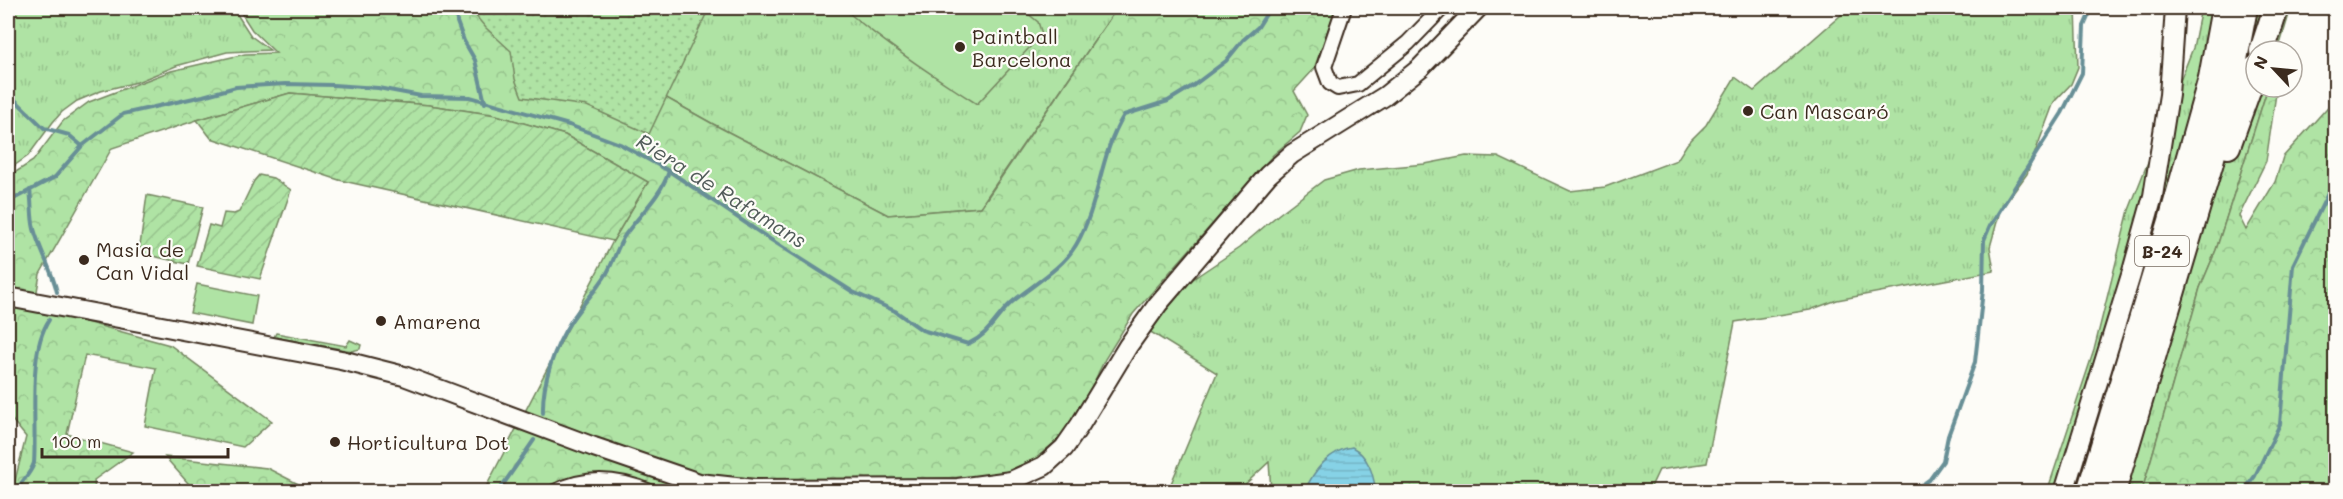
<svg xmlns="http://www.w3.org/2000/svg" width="2343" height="499" viewBox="0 0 2343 499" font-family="Mali,sans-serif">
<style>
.grass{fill:url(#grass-tufts);stroke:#758661;stroke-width:1.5}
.forest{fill:url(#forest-crowns);stroke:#758661;stroke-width:1.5}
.park{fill:url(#park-dots);stroke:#758661;stroke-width:1.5}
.garden{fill:url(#garden-furrows);stroke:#758661;stroke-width:1.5}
.pitch{fill:#afe3a4;stroke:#758661;stroke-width:1.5}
.water{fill:url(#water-rules);stroke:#688f96;stroke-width:1.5}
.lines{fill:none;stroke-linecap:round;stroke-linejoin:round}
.stream{stroke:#688f96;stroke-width:4}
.street-casing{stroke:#3b2a1e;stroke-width:18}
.secondary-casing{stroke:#3b2a1e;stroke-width:22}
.highway-casing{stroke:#3b2a1e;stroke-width:28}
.street{stroke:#fdfcf7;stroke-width:14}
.secondary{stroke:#fdfcf7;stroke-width:18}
.highway{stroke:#fdfcf7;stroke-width:24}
.poi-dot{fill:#3b2a1e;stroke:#fdfcf7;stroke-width:2}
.labels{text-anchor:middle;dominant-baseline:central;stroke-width:4.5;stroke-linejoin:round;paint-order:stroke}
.shield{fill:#fdfcf7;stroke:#75695f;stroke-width:1.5}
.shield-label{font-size:18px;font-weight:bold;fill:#3b2a1e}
.poi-label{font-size:20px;fill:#3b2a1e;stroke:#fdfcf7;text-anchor:start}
.water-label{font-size:21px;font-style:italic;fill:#525c5a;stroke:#fdfcf7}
</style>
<defs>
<pattern id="grass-tufts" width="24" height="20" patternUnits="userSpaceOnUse" patternTransform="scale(1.5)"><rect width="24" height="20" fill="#afe3a4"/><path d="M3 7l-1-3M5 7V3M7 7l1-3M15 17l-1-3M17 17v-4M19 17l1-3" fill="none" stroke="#97c38d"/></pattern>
<pattern id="forest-crowns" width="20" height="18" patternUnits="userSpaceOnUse" patternTransform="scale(1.5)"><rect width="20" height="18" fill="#afe3a4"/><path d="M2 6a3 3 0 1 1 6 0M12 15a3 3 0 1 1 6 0" fill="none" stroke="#97c38d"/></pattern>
<pattern id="park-dots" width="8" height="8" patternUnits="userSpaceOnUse" patternTransform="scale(1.5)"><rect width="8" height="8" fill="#afe3a4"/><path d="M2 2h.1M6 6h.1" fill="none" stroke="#97c38d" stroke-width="1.8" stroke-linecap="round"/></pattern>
<pattern id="garden-furrows" width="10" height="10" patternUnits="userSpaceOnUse" patternTransform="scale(1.5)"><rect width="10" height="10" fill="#afe3a4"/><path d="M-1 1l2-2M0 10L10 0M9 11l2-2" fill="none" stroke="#97c38d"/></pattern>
<pattern id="water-rules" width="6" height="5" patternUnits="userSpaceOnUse" patternTransform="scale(1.5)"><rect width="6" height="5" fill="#86d2e6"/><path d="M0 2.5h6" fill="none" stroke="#75b4c5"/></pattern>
</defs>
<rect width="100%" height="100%" fill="#fdfcf7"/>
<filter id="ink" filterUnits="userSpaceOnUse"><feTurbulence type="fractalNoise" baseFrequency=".0167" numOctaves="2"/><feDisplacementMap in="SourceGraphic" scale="12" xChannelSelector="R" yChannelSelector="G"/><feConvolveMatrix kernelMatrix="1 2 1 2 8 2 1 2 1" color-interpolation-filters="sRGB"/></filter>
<g filter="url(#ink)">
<!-- grass -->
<g class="grass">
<polygon points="8,8 233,8 251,36 270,50 227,52 176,66 137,82 101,91 77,101 62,112 53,122 28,156 8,170"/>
<polygon points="553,8 1117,8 980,207 888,215 713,124 586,53"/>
<polygon points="1849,8 2076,8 2078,67 2071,84 2054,102 2027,174 2000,211 1990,247 1994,271 1837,300 1810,310 1735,322 1707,463 1659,470 1649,491 1271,491 1269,462 1238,491 1165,491 1170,486 1217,373 1149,331 1187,283 1239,248 1279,214 1324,180 1359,170 1425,164 1466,156 1498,157 1570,191 1605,187 1677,160 1687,144 1706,125 1735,77 1754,91"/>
<polygon points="2201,8 2291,8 2278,51 2256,51 2256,87 2268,87 2216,250 2200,288 2142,491 2047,492 2094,350 2129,210 2193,48"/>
<polygon points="276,333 346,346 350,340 361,345 360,349 352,351 274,337"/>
</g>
<!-- forest -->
<g class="forest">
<polygon points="238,8 553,8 586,53 713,124 888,215 981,207 1117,8 1336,8 1314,69 1294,91 1307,115 1300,132 1273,155 1133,314 1105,359 1086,399 1062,436 1035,459 996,476 805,483 694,473 677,491 666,492 627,478 571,479 542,491 484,491 613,241 648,182 565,135 496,115 429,105 290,93 197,120 112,148 40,274 34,308 170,345 272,421 243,447 145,426 156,368 85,355 67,434 133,452 94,480 95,491 12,492 26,437 8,415 8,177 33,161 63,121 89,102 171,71 245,54 276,53 252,30"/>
<polygon points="2268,87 2277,87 2266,161 2239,216 2246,230 2275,182 2283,157 2335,99 2336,450 2332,472 2332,491 2142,491 2200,288 2216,250"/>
<polygon points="165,457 267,468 312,491 195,491"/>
</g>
<!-- park -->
<polygon class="park" points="469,8 709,8 649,134 587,106 522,97 515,79 511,51 486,28"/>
<!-- garden -->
<g class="garden">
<polygon points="290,93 429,105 496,115 565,135 648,182 613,241 339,180 211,138 197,120"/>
<polygon points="259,175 273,178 291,190 260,279 197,266 209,225 220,228 224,213 234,214 239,212 254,181"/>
<polygon points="147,195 203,207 188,264 139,253"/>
</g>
<!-- pitch -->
<g class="pitch">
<path d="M 843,8 L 1021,8 L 1038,22 L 1042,34 L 977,104 C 930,74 885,44 843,8 Z"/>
<polygon points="197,284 257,296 252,325 190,313"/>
</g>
<!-- water -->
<path class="water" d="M 1352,447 C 1369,456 1373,474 1376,491 L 1305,491 C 1313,471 1330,450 1352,447 Z"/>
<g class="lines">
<!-- stream -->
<g class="stream">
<polyline points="456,8 457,22 464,41 475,60 485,103"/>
<polyline points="8,89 13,98 44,128 69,135 82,146"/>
<path d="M 30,190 C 32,203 31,217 34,229 C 40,251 52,270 57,292"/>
<path d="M 8,202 L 55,177 L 82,146 L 123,114 L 203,96 L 236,87 L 285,84 L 333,85 L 378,88 L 421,96 L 470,97 L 569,125 L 620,144 L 669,171 L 762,234 L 853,292 L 895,311 L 922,330 L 968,344 C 990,334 994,319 1011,303 C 1032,285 1062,269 1076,245 C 1100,204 1099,155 1124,115 L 1168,101 L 1194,85 L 1226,61 L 1243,40 L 1258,27 L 1270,8"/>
<path d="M 543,413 C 542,383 554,347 571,321 C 582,304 597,290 607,273 C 614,261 617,247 625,235 C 640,214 661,196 669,171"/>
<path d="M 16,491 C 22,480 30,475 34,463 C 37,423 27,353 49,320"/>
<polyline points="498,492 534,440"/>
<polyline points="1912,492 1930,479 1943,461 1948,436 1975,362 1983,290 1984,240 1990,226 2062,113 2082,73 2084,26 2092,8"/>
<polyline points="2243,492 2255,476 2280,424 2293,265 2336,177"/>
</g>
<defs>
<g id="street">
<polyline points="1344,8 1324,67 1330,83 1338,88 1358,84 1408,43 1442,8"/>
<path d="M 555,492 C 586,476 619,479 650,492"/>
<polyline points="684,492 686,479"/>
</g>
<g id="secondary">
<polyline points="8,297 341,360 404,376 594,447 699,483 754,489 958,488 1011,481 1044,466 1064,448 1080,425 1128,346 1158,304 1268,175 1292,154 1385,96 1420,68 1478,8"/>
<polyline points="2064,492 2131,275 2153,196 2169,95 2175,8"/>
</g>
<g id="highway">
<polyline points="2262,51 2276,8"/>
<polyline points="2228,146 2256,68"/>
<polyline points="2089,492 2171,221 2211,78 2224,8"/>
<polyline points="2113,492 2211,162 2230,85 2245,8"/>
</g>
</defs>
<!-- street casing -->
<use href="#street" class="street-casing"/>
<!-- secondary casing -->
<use href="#secondary" class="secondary-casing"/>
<!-- highway casing -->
<use href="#highway" class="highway-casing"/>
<!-- street -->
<use href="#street" class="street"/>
<!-- secondary -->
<use href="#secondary" class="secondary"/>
<!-- highway -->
<use href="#highway" class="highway"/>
</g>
</g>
<!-- markers -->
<g class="poi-dot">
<circle cx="960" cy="47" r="6"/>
<circle cx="1748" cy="111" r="6"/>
<circle cx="84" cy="260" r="6"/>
<circle cx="381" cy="321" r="6"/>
<circle cx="335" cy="442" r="6"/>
</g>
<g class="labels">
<!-- shield labels -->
<rect class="shield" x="2135" y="236" width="54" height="30" rx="4.5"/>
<g class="shield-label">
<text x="2162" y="251">B-24</text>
</g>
<!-- poi labels -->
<g class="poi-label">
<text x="972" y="36">Paintball<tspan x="972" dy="23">Barcelona</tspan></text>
<text x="1760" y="111">Can Mascaró</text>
<text x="96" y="249">Masia de<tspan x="96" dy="23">Can Vidal</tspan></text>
<text x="393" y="321">Amarena</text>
<text x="347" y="442">Horticultura Dot</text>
</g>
<!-- water labels -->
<g class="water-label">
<text transform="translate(722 190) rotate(32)">Riera de Rafamans</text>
</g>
</g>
<!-- margin -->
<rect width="2343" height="499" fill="none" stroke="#fdfcf7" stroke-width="30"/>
<rect x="15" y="15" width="2313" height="469" fill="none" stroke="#3b2a1e" stroke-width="2" filter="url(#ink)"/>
<!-- north arrow -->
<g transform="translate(2274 69) rotate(296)"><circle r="28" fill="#fdfcf7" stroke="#afa8a0" stroke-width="1.5"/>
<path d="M0-4.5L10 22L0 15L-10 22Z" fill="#3b2a1e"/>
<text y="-9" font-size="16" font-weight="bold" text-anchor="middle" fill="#3b2a1e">N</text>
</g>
<!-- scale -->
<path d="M42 448v9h186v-9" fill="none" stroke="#3b2a1e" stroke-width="3"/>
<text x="51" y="448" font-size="18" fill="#3b2a1e" stroke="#fdfcf7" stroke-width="4.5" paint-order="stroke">100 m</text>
</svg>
